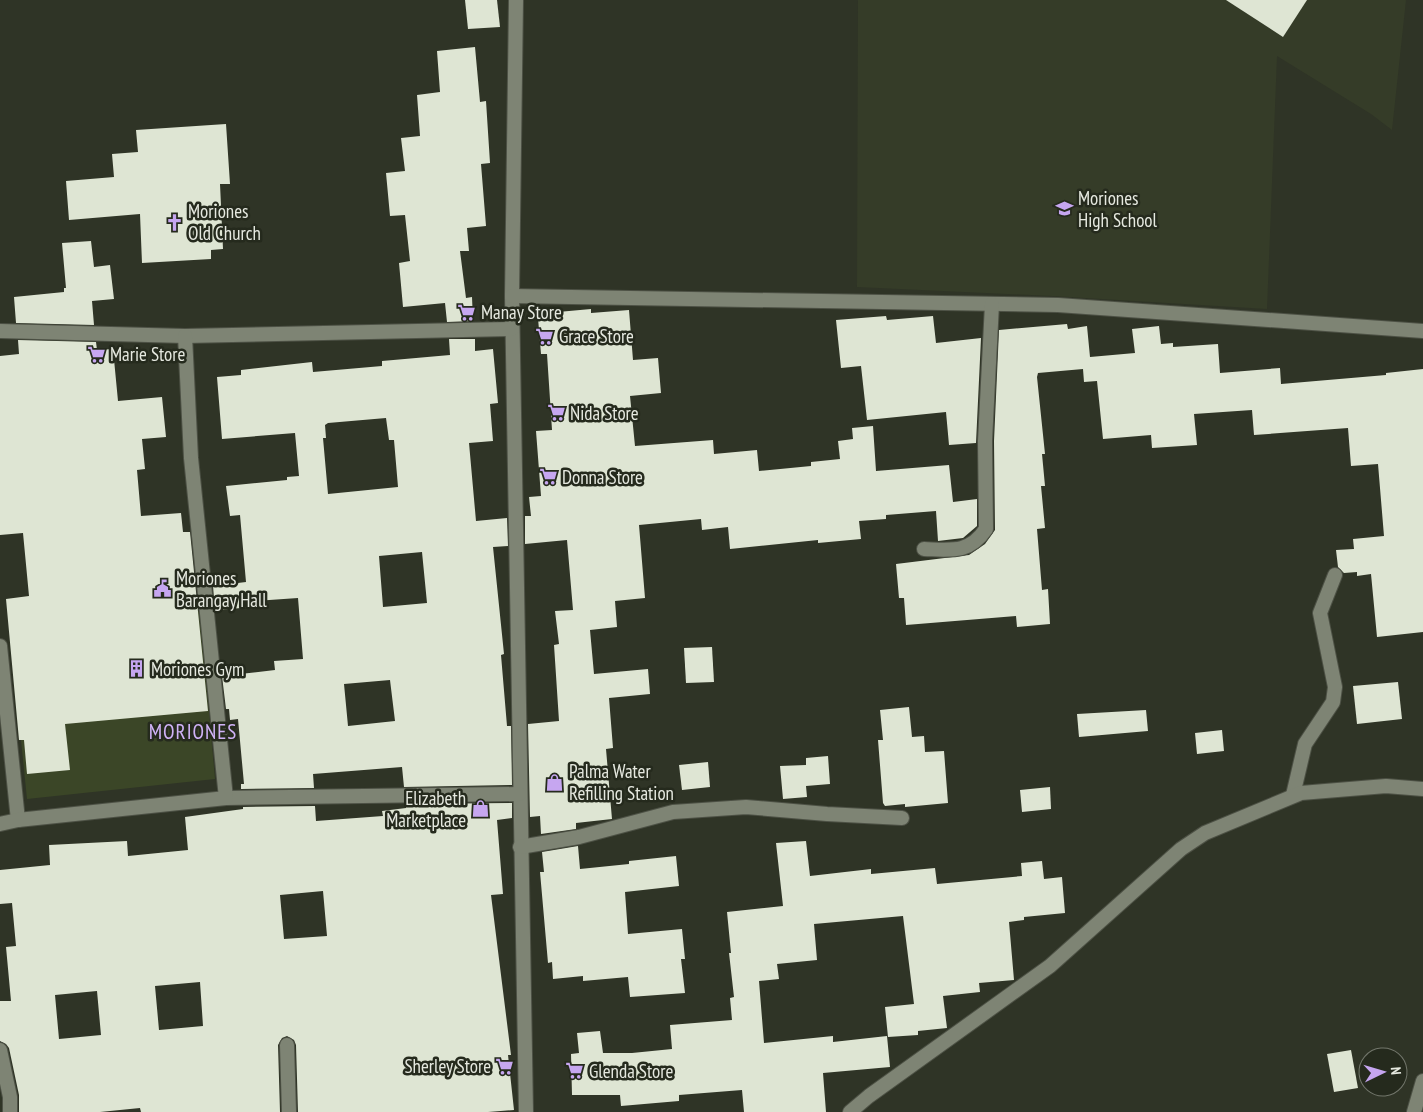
<svg xmlns="http://www.w3.org/2000/svg" width="1423" height="1112" viewBox="0 0 1423 1112" font-family="'PT Sans Narrow',sans-serif">
<style>
.built{fill:#353c28}
.green{fill:#3b4627}
.building{fill:#dee5d3;fill-rule:evenodd}
.lines{fill:none;stroke-linecap:round;stroke-linejoin:round}
.minor-casing{stroke:#4d5145;stroke-width:16}
.minor{stroke:#7e8474;stroke-width:14}
.labels{text-anchor:middle;dominant-baseline:central;stroke-width:5;stroke-linejoin:round;paint-order:stroke}
.poi-label{font-size:19px;fill:#e6e9e0;stroke:#252a1d;text-anchor:start}
.quarter-label{font-size:21px;letter-spacing:1px;fill:#cfb2f6;stroke:#252a1d}
</style>
<rect width="100%" height="100%" fill="#2f3426"/>
<!-- built -->
<polygon class="built" points="858,0 1406,0 1392,130 1371,114 1277,56 1267,309 1052,296 857,287"/>
<!-- green -->
<polygon class="green" points="200,611 215,779 27,799 10,632"/>
<!-- building -->
<g class="building">
<polygon points="465,0 497,0 500,27 468,29"/>
<polygon points="1226,0 1307,0 1283,37"/>
<polygon points="475,47 480,102 486,101 490,163 481,164 486,226 467,228 469,251 460,251 466,298 472,297 473,321 447,322 445,303 403,307 399,263 410,261 405,215 390,216 386,173 405,171 401,138 420,136 417,95 440,92 437,51"/>
<polygon points="226,124 230,184 220,184 223,249 211,250 211,259 142,263 140,214 69,220 66,181 114,177 112,154 138,152 136,130"/>
<polygon points="91,241 94,267 110,265 114,299 92,301 94,325 16,323 14,297 64,292 64,288 66,288 62,243"/>
<polygon points="591,309 591,313 629,310 633,360 658,358 661,393 630,396 635,446 713,440 714,454 757,450 759,471 811,466 811,462 840,459 838,441 853,439 852,428 873,426 876,471 949,465 953,502 977,499 977,526 963,538 938,541 936,511 886,515 886,519 859,521 861,539 818,543 818,540 730,549 728,527 702,530 701,519 639,525 645,598 615,601 617,627 590,630 594,674 648,669 650,694 609,698 613,748 606,749 612,819 576,823 576,829 541,834 540,816 530,817 528,724 559,721 554,645 559,644 555,611 573,610 567,540 525,544 525,516 531,516 529,497 541,496 536,431 552,430 547,354 541,354 538,318 558,316 558,312"/>
<polygon points="886,316 887,320 933,316 936,343 981,338 976,443 949,445 946,412 867,420 861,366 841,368 836,320"/>
<polygon points="1067,324 1068,329 1087,326 1090,357 1135,353 1132,329 1159,326 1161,344 1173,343 1173,347 1218,344 1220,373 1280,368 1281,384 1386,375 1386,373 1423,369 1423,632 1377,637 1371,574 1357,576 1357,572 1344,573 1338,567 1336,550 1354,549 1353,539 1384,536 1378,464 1351,466 1348,428 1254,435 1252,410 1194,414 1197,445 1152,448 1151,435 1103,439 1097,381 1084,382 1083,369 1038,373 1037,377 1045,454 1042,454 1045,486 1041,486 1045,528 1037,529 1042,590 1048,589 1050,624 1017,627 1016,616 906,625 904,598 899,598 896,564 969,555 985,544 995,530 994,441 999,330"/>
<path d="M 449,339 L 475,339 L 475,351 L 493,349 L 498,403 L 490,404 L 493,441 L 469,443 L 476,521 L 507,518 L 508,546 L 493,547 L 504,654 L 501,655 L 507,726 L 511,726 L 512,785 L 404,787 L 402,767 L 313,774 L 314,788 L 241,789 L 241,784 L 244,784 L 238,719 L 230,720 L 229,709 L 226,709 L 222,676 L 275,670 L 274,661 L 303,659 L 298,598 L 255,601 L 255,607 L 215,610 L 213,586 L 246,582 L 240,515 L 230,516 L 226,486 L 287,480 L 287,477 L 299,476 L 295,433 L 222,439 L 217,377 L 241,375 L 241,370 L 312,362 L 313,372 L 382,366 L 382,361 L 450,355 ZM 386,418 L 389,440 L 394,440 L 398,487 L 328,494 L 323,438 L 326,438 L 325,425 L 328,423 ZM 422,552 L 427,603 L 383,607 L 379,556 ZM 390,680 L 395,721 L 348,726 L 344,684 Z"/>
<polygon points="18,340 96,342 97,350 113,349 118,401 162,397 166,437 142,439 145,469 137,470 141,516 181,513 183,532 190,532 208,711 65,724 70,770 27,774 24,740 19,740 6,599 29,596 23,533 0,535 0,356 19,354"/>
<polygon points="712,647 714,682 686,683 684,648"/>
<polygon points="1398,682 1402,719 1357,724 1353,686"/>
<polygon points="909,707 912,737 924,736 925,752 944,751 948,803 905,807 905,804 885,806 883,803 878,740 883,740 880,710"/>
<polygon points="1146,710 1148,731 1079,737 1077,714"/>
<polygon points="1222,730 1224,751 1197,754 1195,733"/>
<polygon points="828,756 830,784 806,786 807,797 783,799 780,766 806,765 806,758"/>
<polygon points="708,762 710,787 682,790 679,765"/>
<polygon points="1050,787 1051,809 1022,812 1020,790"/>
<path d="M 512,803 L 512,818 L 497,820 L 503,894 L 491,895 L 511,1055 L 508,1055 L 514,1110 L 488,1112 L 298,1112 L 296,1045 L 294,1040 L 287,1036 L 282,1038 L 278,1045 L 280,1112 L 141,1112 L 140,1108 L 100,1112 L 19,1112 L 19,1095 L 9,1048 L 6,1044 L 0,1041 L 0,1001 L 11,1001 L 6,947 L 16,946 L 12,903 L 0,904 L 0,870 L 50,865 L 49,845 L 127,841 L 128,856 L 188,850 L 185,817 L 243,809 L 243,807 L 315,806 L 316,821 L 383,816 L 382,811 L 406,808 L 406,804 ZM 323,891 L 327,936 L 284,939 L 280,895 ZM 200,982 L 203,1026 L 159,1030 L 155,986 ZM 97,991 L 101,1035 L 59,1039 L 55,995 Z"/>
<polygon points="806,841 810,876 871,869 871,874 935,868 937,884 1022,876 1021,863 1042,861 1044,879 1062,877 1065,913 1024,917 1024,920 1009,922 1014,980 979,983 980,992 943,996 947,1028 918,1031 918,1035 888,1037 885,1007 914,1004 903,916 814,924 817,960 777,964 779,979 759,981 764,1043 833,1036 833,1042 887,1036 890,1067 823,1073 826,1112 744,1112 742,1090 679,1095 679,1101 621,1106 620,1095 572,1095 571,1054 579,1053 577,1033 600,1031 603,1053 632,1053 672,1049 670,1025 732,1020 730,998 734,997 729,953 731,953 727,912 783,906 776,843"/>
<polygon points="578,846 580,869 629,864 629,861 676,856 679,886 625,892 628,934 682,929 685,959 681,959 685,993 630,997 628,977 583,981 583,976 553,979 552,962 548,963 540,872 544,872 542,852"/>
<polygon points="1351,1050 1358,1088 1334,1092 1327,1054"/>
</g>
<g class="lines">
<defs>
<g id="minor">
<polyline points="516,0 512,296 526,1112"/>
<polyline points="512,296 1058,305 1423,331"/>
<polyline points="0,331 185,336 512,329"/>
<path d="M 924,549 C 951,550 969,554 986,529 L 985,441 L 992,304"/>
<polyline points="0,646 18,820"/>
<polyline points="1293,795 1305,744 1333,702 1335,687 1320,613 1335,575"/>
<polyline points="226,798 519,794"/>
<polyline points="0,824 18,820 226,798 191,458 185,336"/>
<polyline points="520,847 579,837 673,812 746,807 827,814 902,818"/>
<polyline points="287,1045 289,1112"/>
<polyline points="0,1050 10,1097 10,1112"/>
<polyline points="850,1112 869,1096 1050,966 1181,849 1205,833 1301,793 1386,786 1423,789"/>
<polyline points="1414,1112 1423,1081"/>
</g>
</defs>
<!-- minor casing -->
<use href="#minor" class="minor-casing"/>
<!-- minor -->
<use href="#minor" class="minor"/>
</g>
<!-- icons -->
<defs>
<symbol id="school-bare" viewBox="-9 -9 18 18"><path d="M0-5L7-2L0 1L-7-2ZM-4 1L0 2.5L4 1V4Q0 6-4 4Z" fill="#c6a6f0" stroke="#252a1d" stroke-width="2.5" paint-order="stroke"/></symbol>
<symbol id="church-bare" viewBox="-9 -9 18 18"><path d="M-1.2-6h2.4v3.5h3.3v2.4h-3.3V6h-2.4V-.1h-3.3v-2.4h3.3Z" fill="#c6a6f0" stroke="#252a1d" stroke-width="2.5" paint-order="stroke"/></symbol>
<symbol id="supermarket-bare" viewBox="-9 -9 18 18"><path d="M-6-5.5h2.5l.6 2H6L4.5 2H-2.5L-4.4-4H-6ZM-1.5 3.2a1.3 1.3 0 1 0 .1 0ZM3 3.2a1.3 1.3 0 1 0 .1 0Z" fill="#c6a6f0" stroke="#252a1d" stroke-width="2.5" paint-order="stroke"/></symbol>
<symbol id="civic-bare" viewBox="-9 -9 18 18"><path d="M-.6-6.5H3V-4.5H.6V-3L4-1V1h2V6H-6V1h2V-1L-.6-3ZM-1.2 2.5V6h2.4V2.5Z" fill="#c6a6f0" stroke="#252a1d" stroke-width="2.5" paint-order="stroke"/></symbol>
<symbol id="building-bare" viewBox="-9 -9 18 18"><path d="M-4-6H4V6H1V3H-1V6H-4ZM-2.5-4.3h1.7v1.8h-1.7ZM.8-4.3h1.7v1.8H.8ZM-2.5-1h1.7V.8h-1.7ZM.8-1h1.7V.8H.8Z" fill="#c6a6f0" stroke="#252a1d" stroke-width="2.5" paint-order="stroke"/></symbol>
<symbol id="shop-bare" viewBox="-9 -9 18 18"><path d="M-5-2.5h2.3a2.7 3.5 0 0 1 5.4 0H5L5.5 6h-11ZM-1.5-2.5h3a1.5 2.3 0 0 0-3 0Z" fill="#c6a6f0" stroke="#252a1d" stroke-width="2.5" paint-order="stroke"/></symbol>
</defs>
<g fill-rule="evenodd">
<use href="#school-bare" x="1052" y="196" width="25" height="25"/>
<use href="#church-bare" x="162" y="210" width="25" height="25"/>
<use href="#supermarket-bare" x="454" y="300" width="25" height="25"/>
<use href="#supermarket-bare" x="532" y="324" width="25" height="25"/>
<use href="#supermarket-bare" x="84" y="342" width="25" height="25"/>
<use href="#supermarket-bare" x="544" y="400" width="25" height="25"/>
<use href="#supermarket-bare" x="536" y="464" width="25" height="25"/>
<use href="#civic-bare" x="150" y="576" width="25" height="25"/>
<use href="#building-bare" x="124" y="656" width="25" height="25"/>
<use href="#shop-bare" x="542" y="770" width="25" height="25"/>
<use href="#shop-bare" x="468" y="796" width="25" height="25"/>
<use href="#supermarket-bare" x="492" y="1054" width="25" height="25"/>
<use href="#supermarket-bare" x="562" y="1058" width="25" height="25"/>
</g>
<g class="labels">
<!-- poi labels -->
<g class="poi-label">
<text x="1078" y="198">Moriones<tspan x="1078" dy="22">High School</tspan></text>
<text x="188" y="211">Moriones<tspan x="188" dy="22">Old Church</tspan></text>
<text x="481" y="312">Manay Store</text>
<text x="559" y="336">Grace Store</text>
<text x="110" y="354">Marie Store</text>
<text x="570" y="413">Nida Store</text>
<text x="562" y="477">Donna Store</text>
<text x="176" y="578">Moriones<tspan x="176" dy="22">Barangay Hall</tspan></text>
<text x="151" y="669">Moriones Gym</text>
<text x="569" y="771">Palma Water<tspan x="569" dy="22">Refilling Station</tspan></text>
<text x="466" y="798" text-anchor="end">Elizabeth<tspan x="466" dy="22">Marketplace</tspan></text>
<text x="491" y="1066" text-anchor="end">Sherley Store</text>
<text x="589" y="1071">Glenda Store</text>
</g>
<!-- quarter labels -->
<g class="quarter-label">
<text x="193" y="731">MORIONES</text>
</g>
</g>
<!-- north arrow -->
<g transform="translate(1383 1072) rotate(85)"><circle r="24" fill="#252a1d" stroke="#72766b"/>
<path d="M0-4L9 19L0 12L-9 19Z" fill="#c6a6f0"/>
<text y="-8" font-size="14" font-weight="bold" text-anchor="middle" fill="#e6e9e0">N</text>
</g>
</svg>
